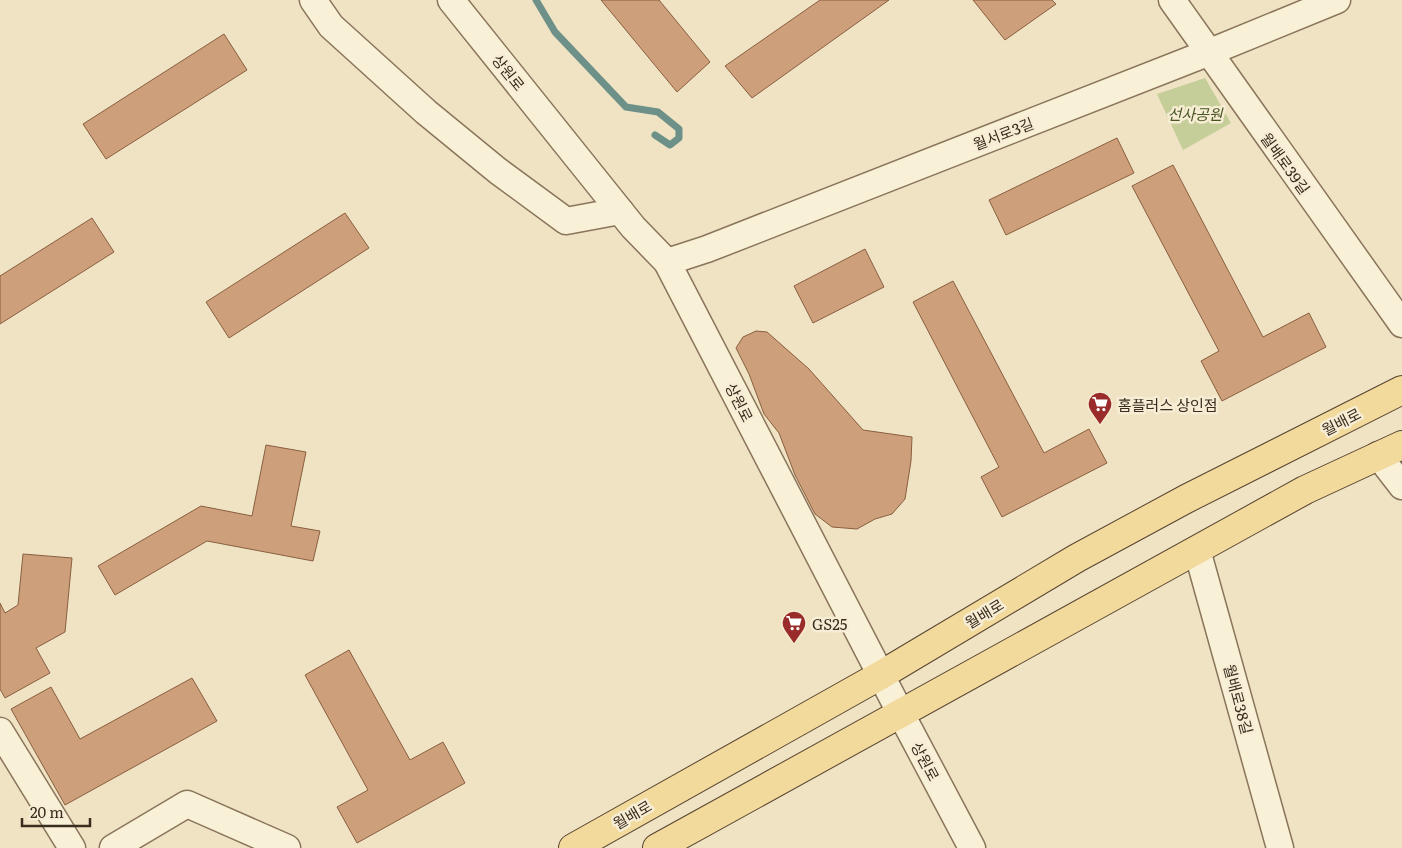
<svg xmlns="http://www.w3.org/2000/svg" width="1402" height="848" viewBox="0 0 1402 848" font-family="Literata,'Noto Sans KR',serif">
<style>
.green{fill:#c5cd98}
.lines{fill:none;stroke-linecap:round;stroke-linejoin:round}
.stream{stroke:#6d9088;stroke-width:7}
.building{fill:#cd9f7a;stroke:#895f40}
.minor-casing{stroke:#8a755a;stroke-width:29}
.major-casing{stroke:#57432f;stroke-width:30}
.minor{stroke:#f9f0d8;stroke-width:26}
.major{stroke:#f2d99c;stroke-width:28}
.labels{text-anchor:middle;dominant-baseline:central;stroke-width:5;stroke-linejoin:round;paint-order:stroke}
.street-label{font-size:15px;fill:#3a2c1e;stroke:#f6edd4}
.park-label{font-size:15px;font-style:italic;fill:#485625;stroke:#f6edd4}
.poi-label{font-size:15px;fill:#3a2c1e;stroke:#f6edd4;text-anchor:start}
</style>
<rect width="100%" height="100%" fill="#efe3c4"/>
<!-- green -->
<polygon class="green" points="1205,78 1231,123 1183,150 1157,94"/>
<g class="lines">
<!-- stream -->
<polyline class="stream" points="536,0 555,32 626,107 658,112 679,129 679,138 670,145 655,135"/>
</g>
<!-- building -->
<g class="building">
<polygon points="601,0 659,0 710,62 677,92"/>
<polygon points="820,0 889,0 752,98 725,66"/>
<polygon points="973,0 1052,0 1056,4 1005,40"/>
<polygon points="224,34 247,70 106,159 83,124"/>
<polygon points="1117,138 1134,173 1006,235 989,200"/>
<polygon points="1173,165 1263,337 1309,313 1326,347 1222,401 1201,361 1219,351 1132,186"/>
<polygon points="345,213 369,248 229,338 206,302"/>
<polygon points="92,218 114,252 0,324 0,276"/>
<polygon points="865,249 884,287 813,323 794,286"/>
<polygon points="953,281 1044,453 1089,429 1107,463 1002,517 981,477 999,467 913,302"/>
<polygon points="756,331 767,332 809,369 863,430 912,437 911,461 905,499 892,514 875,519 857,529 832,527 815,514 795,475 779,433 764,414 749,374 736,348 743,337"/>
<polygon points="266,445 306,452 291,526 320,531 313,561 207,541 115,595 98,566 201,506 252,516"/>
<polygon points="23,554 72,558 65,632 36,648 50,673 5,698 0,689 0,603 5,613 18,605"/>
<polygon points="349,650 410,760 443,742 465,783 357,843 337,807 368,790 305,675"/>
<polygon points="192,678 217,721 65,805 11,709 51,687 80,739"/>
</g>
<g class="lines">
<defs>
<g id="minor">
<polyline points="313,0 331,26 426,112 498,171 566,221 620,211"/>
<polyline points="451,0 633,227 667,262 901,714 972,848"/>
<polyline points="1172,0 1402,324"/>
<polyline points="667,262 707,249 1210,52 1337,0"/>
<polyline points="1378,455 1402,486"/>
<polyline points="1197,550 1280,848"/>
<polyline points="0,731 72,848"/>
<polyline points="113,848 187,804 287,848"/>
</g>
<g id="major">
<polyline points="573,848 881,675 1077,558 1186,499 1402,390"/>
<polyline points="657,848 1305,490 1402,445"/>
</g>
</defs>
<!-- minor casing -->
<use href="#minor" class="minor-casing"/>
<!-- major casing -->
<use href="#major" class="major-casing"/>
<!-- minor -->
<use href="#minor" class="minor"/>
<!-- major -->
<use href="#major" class="major"/>
</g>
<!-- icons -->
<defs>
<symbol id="supermarket-pin" viewBox="-11 -11 22 30"><path d="M0 17L-7.5 6A9.5 9.5 0 1 1 7.5 6Z" fill="#992c2a" stroke="#f6edd4"/><path d="M-6-5.5h2.5l.6 2H6L4.5 2H-2.5L-4.4-4H-6ZM-1.5 3.2a1.3 1.3 0 1 0 .1 0ZM3 3.2a1.3 1.3 0 1 0 .1 0Z" fill="#fff"/></symbol>
</defs>
<g fill-rule="evenodd">
<use href="#supermarket-pin" x="1086" y="390" width="28" height="38"/>
<use href="#supermarket-pin" x="780" y="609" width="28" height="38"/>
</g>
<g class="labels">
<!-- street labels -->
<g class="street-label">
<text transform="translate(509 72) rotate(51)">상원로</text>
<text transform="translate(1003 133) rotate(-21)">월서로3길</text>
<text transform="translate(1286 163) rotate(54)">월배로39길</text>
<text transform="translate(740 402) rotate(63)">상원로</text>
<text transform="translate(1341 421) rotate(-27)">월배로</text>
<text transform="translate(984 613) rotate(-31)">월배로</text>
<text transform="translate(1239 699) rotate(75)">월배로38길</text>
<text transform="translate(926 761) rotate(62)">상원로</text>
<text transform="translate(632 814) rotate(-30)">월배로</text>
</g>
<!-- park labels -->
<g class="park-label">
<text x="1195" y="113">선사공원</text>
</g>
<!-- poi labels -->
<g class="poi-label">
<text x="1118" y="404">홈플러스 상인점</text>
<text x="812" y="623">GS25</text>
</g>
</g>
<!-- scale -->
<path d="M22 818v8h68v-8" fill="none" stroke="#3a2c1e" stroke-width="2.5"/>
<text x="30" y="818" font-size="15" fill="#3a2c1e" stroke="#f6edd4" stroke-width="4" paint-order="stroke">20 m</text>
</svg>
